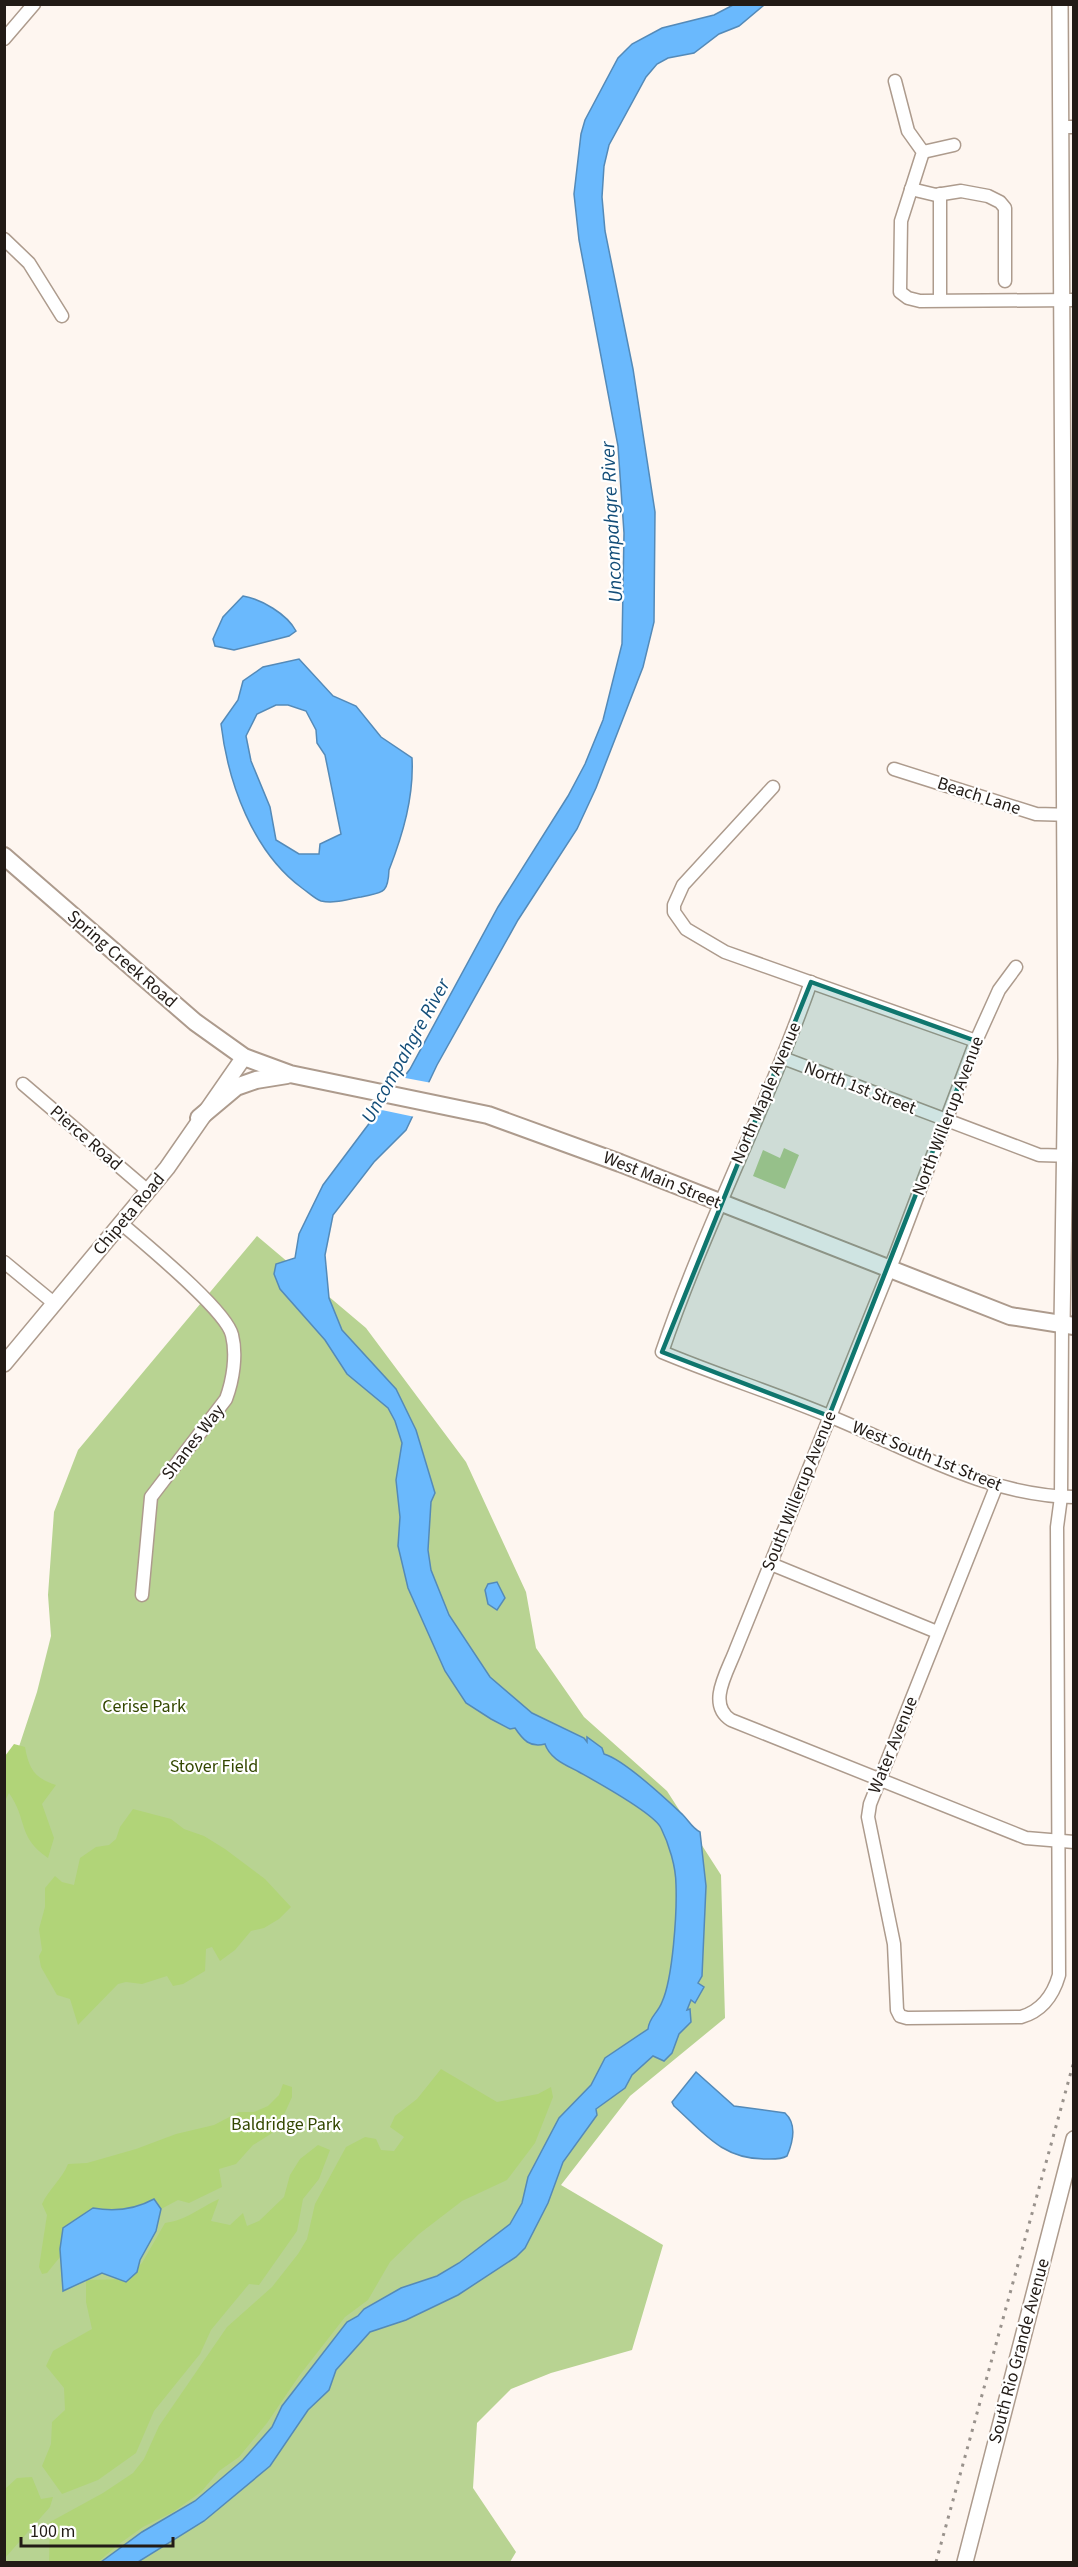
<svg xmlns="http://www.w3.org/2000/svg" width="1078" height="2567" viewBox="0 0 1078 2567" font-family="'Source Sans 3',sans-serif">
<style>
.green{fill:#b8d392}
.forest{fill:#b1d478}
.water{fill:#6ab9fd;stroke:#548ab8;stroke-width:1.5;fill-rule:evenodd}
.pier{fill:#fef6f0}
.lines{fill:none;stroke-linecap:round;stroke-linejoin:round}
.minor-casing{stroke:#ad9b8d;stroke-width:15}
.tertiary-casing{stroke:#ad9b8d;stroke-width:18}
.secondary-casing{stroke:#ad9b8d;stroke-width:20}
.minor{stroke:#fff;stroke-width:12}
.tertiary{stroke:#fff;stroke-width:15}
.secondary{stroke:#fff;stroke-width:16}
.rail{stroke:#99928c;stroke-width:3;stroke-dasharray:3 6;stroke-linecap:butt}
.marked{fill:#0f766e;fill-opacity:0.2;stroke:#0f766e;stroke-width:4.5;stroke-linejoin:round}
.labels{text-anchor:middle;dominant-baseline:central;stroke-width:4.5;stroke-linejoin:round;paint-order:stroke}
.street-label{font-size:18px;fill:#221b16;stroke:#fff}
.park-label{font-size:18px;fill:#334701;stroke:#fff}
.water-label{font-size:20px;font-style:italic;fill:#134d78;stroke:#fff}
</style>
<rect width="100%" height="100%" fill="#fef6f0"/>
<!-- green -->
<g class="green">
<polygon points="784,1148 799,1155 785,1189 753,1176 763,1150 780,1158"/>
<polygon points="257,1236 366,1328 466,1462 526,1592 536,1648 584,1717 667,1791 721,1875 725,2018 630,2096 561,2185 663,2245 632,2350 551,2373 511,2389 477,2423 473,2488 516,2552 510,2562 5,2562 4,1778 11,1771 37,1692 51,1636 48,1595 54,1512 78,1450"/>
</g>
<!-- forest -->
<g class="forest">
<path d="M 14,1744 L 25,1747 C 29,1770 35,1778 56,1785 L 42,1804 L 54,1838 L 48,1858 C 17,1837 28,1820 9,1793 L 5,1801 L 5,1756 Z"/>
<polygon points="133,1809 171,1819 184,1829 204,1836 225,1849 265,1879 291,1907 279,1919 264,1928 251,1931 235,1950 220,1961 212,1947 206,1949 205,1971 183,1984 173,1986 167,1976 142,1984 126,1982 118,1984 78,2025 70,1999 57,1995 41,1967 39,1956 42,1950 39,1929 45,1907 45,1888 55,1876 62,1882 74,1885 80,1858 96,1847 109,1845 116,1839 120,1827"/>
<polygon points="441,2069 497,2102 538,2094 551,2087 553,2097 535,2143 507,2180 462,2201 419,2234 390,2262 368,2300 345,2317 299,2376 267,2423 239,2457 219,2471 201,2492 173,2512 143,2527 119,2544 98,2562 49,2562 50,2522 103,2493 133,2473 144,2459 159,2426 227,2327 272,2287 298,2254 307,2239 315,2204 346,2147 365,2137 376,2139 381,2150 394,2151 404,2137 390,2127 395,2116 417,2099"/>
<path d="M 283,2084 L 292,2087 L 292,2097 L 277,2130 L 253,2145 L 236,2164 L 219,2169 L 222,2187 L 189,2203 L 178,2200 L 161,2209 L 154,2199 C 134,2210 115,2212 93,2208 L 63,2228 L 60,2257 L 47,2273 L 42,2274 L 39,2267 L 47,2215 L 42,2204 C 49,2189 62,2179 68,2164 L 87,2163 L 136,2149 L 176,2134 L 214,2125 L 239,2112 L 254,2112 L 268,2106 L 279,2095 Z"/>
<path d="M 318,2145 L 330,2150 L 319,2179 L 303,2199 L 297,2231 L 259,2285 L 249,2284 L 211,2330 L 200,2354 L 154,2411 L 136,2453 L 98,2480 L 62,2494 L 42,2466 L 51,2444 L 52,2422 L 65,2410 L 64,2388 L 46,2366 L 53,2351 L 92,2329 L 86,2302 L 86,2280 L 125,2279 L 142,2263 L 165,2223 C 187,2220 199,2208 219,2199 L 211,2221 L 230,2225 L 243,2213 L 247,2226 L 259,2221 L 284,2197 L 290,2175 L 300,2159 Z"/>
<polygon points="32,2477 41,2499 53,2497 50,2507 5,2558 5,2489 17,2478"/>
</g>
<!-- water -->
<g class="water">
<path d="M 733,5 L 764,5 L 739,26 L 719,34 L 694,53 L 668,58 L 657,64 L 646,77 L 609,145 L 604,166 L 602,197 L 605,231 L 633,369 L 655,512 L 654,622 L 643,667 L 596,788 L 577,829 L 518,920 L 437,1065 L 406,1130 L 374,1162 L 333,1215 L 325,1255 L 329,1298 L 342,1330 L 396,1389 L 416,1430 L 435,1493 L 431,1502 L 428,1550 L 431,1570 L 449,1615 L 490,1677 L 532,1713 L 584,1738 L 587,1742 L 587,1737 L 602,1748 L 604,1754 C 625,1760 666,1799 683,1815 C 689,1821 692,1828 700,1832 L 706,1886 L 702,1976 L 698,1983 L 704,1987 L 695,2003 L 691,2000 L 687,2010 L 690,2009 L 691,2022 L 679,2034 L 672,2053 L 664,2061 L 653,2056 L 632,2075 L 625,2088 L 596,2109 L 597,2115 L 563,2162 L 548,2203 L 525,2248 L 516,2257 L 458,2295 L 406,2320 L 370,2332 L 336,2370 L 329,2390 L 308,2410 L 270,2466 L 204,2521 L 138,2562 L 101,2562 L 142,2532 L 195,2501 L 243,2460 L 272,2427 L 282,2406 L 347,2322 L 358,2316 L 364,2309 L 401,2288 L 437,2276 L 459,2263 L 510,2224 L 522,2203 L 528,2177 L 559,2118 L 591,2085 L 605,2058 L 648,2029 C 649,2017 658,2013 662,2002 C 673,1978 677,1912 676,1885 C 676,1867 669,1844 661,1828 C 654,1813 595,1781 579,1772 C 566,1765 550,1759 545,1744 C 530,1748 523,1740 515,1728 L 510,1729 L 491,1719 L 466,1703 L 445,1671 L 408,1588 L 398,1546 L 400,1517 L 396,1480 L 402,1443 L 395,1421 L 388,1408 L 347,1374 L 325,1340 L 280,1289 L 274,1274 L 276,1264 L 295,1258 L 299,1234 L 323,1185 L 410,1069 L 498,907 L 568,796 L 585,764 L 603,720 L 622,644 L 624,533 L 618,446 L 579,240 L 574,194 L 581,134 L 585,120 L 618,58 L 632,44 L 662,28 L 714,15 Z"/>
<path d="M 243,596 C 261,599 287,614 296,631 L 289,636 L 234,650 L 215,646 L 213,639 L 223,617 Z"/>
<path d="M 299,659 L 333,696 L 356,706 L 381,737 L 412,758 C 414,797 403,834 389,870 C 388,895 382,892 361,897 C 348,899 335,904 321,901 C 315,899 308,892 302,888 C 253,852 228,783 221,724 L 238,700 L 243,681 L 263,667 ZM 276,705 L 288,705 L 306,711 L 316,730 L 317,743 L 325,755 L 341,834 L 320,844 L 319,854 L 299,854 L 276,840 L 270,807 L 251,761 L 246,736 L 257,714 Z"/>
<polygon points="497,1582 505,1598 497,1610 488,1604 485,1590 488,1584"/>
<path d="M 696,2072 L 734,2106 L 785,2113 C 797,2124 793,2142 787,2156 C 780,2160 772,2159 764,2159 C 722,2159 703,2132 674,2106 L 672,2102 Z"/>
<path d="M 154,2199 L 161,2209 L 156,2231 L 140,2260 L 137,2272 L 126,2282 L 102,2273 L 63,2291 L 60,2249 L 63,2228 L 93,2208 C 115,2212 134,2210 154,2199 Z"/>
</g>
<!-- pier -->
<polygon class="pier" points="400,1077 432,1083 415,1117 377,1109"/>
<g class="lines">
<defs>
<g id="minor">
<polyline points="4,39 34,4"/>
<polyline points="895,81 908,131 923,152 901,221 900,292 908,298 920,301 1074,300"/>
<polyline points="1061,127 1074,127"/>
<polyline points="923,152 954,145"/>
<polyline points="911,189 936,195 961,191 988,196 1000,202 1005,208 1005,281"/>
<polyline points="940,194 940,300"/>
<polyline points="4,239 29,263 62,316"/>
<polyline points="894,769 1036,814 1074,815"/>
<polyline points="773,787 683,885 674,905 674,912 686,929 725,952 976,1041"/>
<path d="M 1016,967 L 999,990 L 976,1041 L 896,1253 L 736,1649 C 728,1671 706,1704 731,1720 L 1026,1838 L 1074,1842"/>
<path d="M 811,982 C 767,1107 705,1226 662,1352 C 717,1375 774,1393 829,1416 C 908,1448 986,1496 1074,1497"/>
<polyline points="783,1058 1039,1155 1074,1156"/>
<polyline points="23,1084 148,1191"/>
<path d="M 122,1224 C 145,1244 226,1310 232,1335 C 237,1355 233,1380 226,1399 L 151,1497 L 142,1595"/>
<polyline points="4,1262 55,1304"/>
<path d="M 996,1487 L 870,1804 L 868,1817 L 894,1944 L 897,2010 L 900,2016 L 907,2018 L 1021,2017 C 1042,2011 1053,1996 1059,1975 L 1057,1527 L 1061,1497 L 1062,1325"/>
<polyline points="771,1564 937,1632"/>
</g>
<g id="tertiary">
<polyline points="1060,4 1066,1059 1062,1325"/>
<polyline points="4,1364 167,1168 244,1057"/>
<polyline points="965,2562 1074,2139"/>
</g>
<g id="secondary">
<polyline points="4,856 195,1022 244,1057 290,1074 488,1115 620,1163 1010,1316 1074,1326"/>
<polyline points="199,1118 236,1087 256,1080 287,1075"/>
</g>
</defs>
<!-- minor casing -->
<use href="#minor" class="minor-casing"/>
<!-- tertiary casing -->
<use href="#tertiary" class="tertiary-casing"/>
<!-- secondary casing -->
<use href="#secondary" class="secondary-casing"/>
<!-- minor -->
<use href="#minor" class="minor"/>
<!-- tertiary -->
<use href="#tertiary" class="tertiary"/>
<!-- secondary -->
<use href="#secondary" class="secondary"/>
<!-- rail -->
<polyline class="rail" points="936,2562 1074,2061"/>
</g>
<!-- marked area -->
<path class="marked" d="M 811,982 L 976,1041 L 829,1416 L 662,1352 Z"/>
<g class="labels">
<!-- street labels -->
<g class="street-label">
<text transform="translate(979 796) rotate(18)">Beach Lane</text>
<text transform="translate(122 959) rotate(41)">Spring Creek Road</text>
<text transform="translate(860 1088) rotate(21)">North 1st Street</text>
<text transform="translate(766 1093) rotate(-67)">North Maple Avenue</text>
<text transform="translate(948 1116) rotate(-69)">North Willerup Avenue</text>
<text transform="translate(86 1138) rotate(41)">Pierce Road</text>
<text transform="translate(662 1180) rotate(22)">West Main Street</text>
<text transform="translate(129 1214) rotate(-50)">Chipeta Road</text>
<text transform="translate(193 1442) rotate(-52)">Shanes Way</text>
<text transform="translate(927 1456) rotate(22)">West South 1st Street</text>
<text transform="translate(799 1491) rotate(-68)">South Willerup Avenue</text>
<text transform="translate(893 1745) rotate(-68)">Water Avenue</text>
<text transform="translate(1019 2351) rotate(-75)">South Rio Grande Avenue</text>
</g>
<!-- park labels -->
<g class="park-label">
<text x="144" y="1706">Cerise Park</text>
<text x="214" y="1766">Stover Field</text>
<text x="286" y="2124">Baldridge Park</text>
</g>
<!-- water labels -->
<g class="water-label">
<text transform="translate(612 522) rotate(-93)">Uncompahgre River</text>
<text transform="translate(406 1051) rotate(-61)">Uncompahgre River</text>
</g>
</g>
<!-- border -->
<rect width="1078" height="2567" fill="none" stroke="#221b16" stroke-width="12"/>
<!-- scale -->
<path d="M21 2537v9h152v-9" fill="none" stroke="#221b16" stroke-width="3"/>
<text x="30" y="2537" font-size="18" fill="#221b16" stroke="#ffffff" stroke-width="4.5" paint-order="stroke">100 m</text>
</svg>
